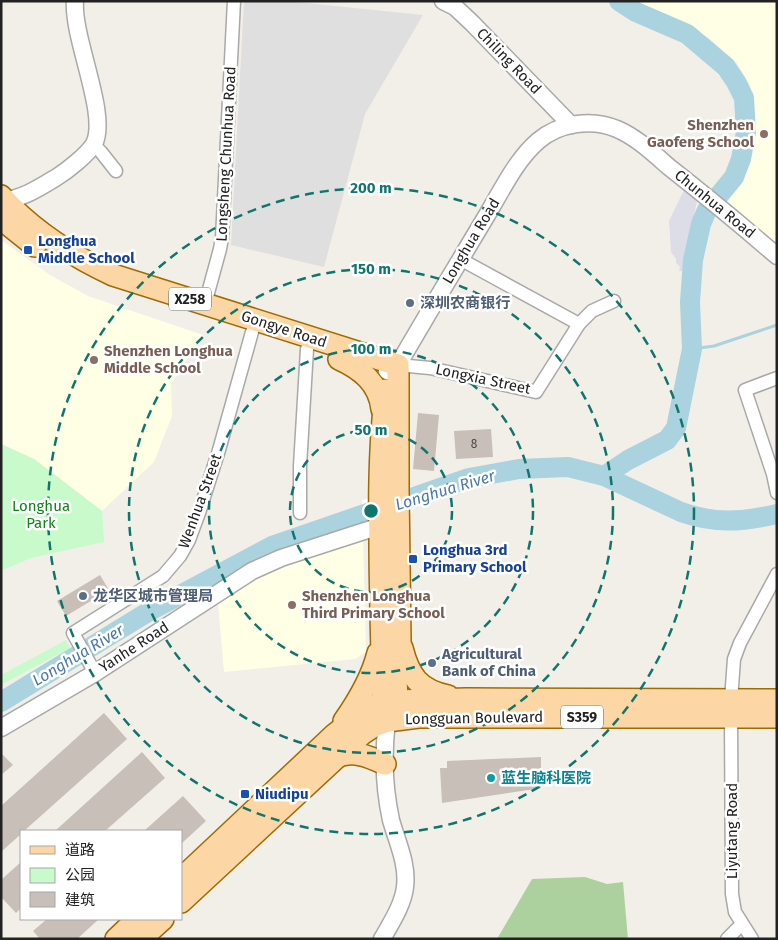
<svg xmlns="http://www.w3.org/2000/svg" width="778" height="940" viewBox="0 0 778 940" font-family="'Fira Sans','Noto Sans SC',sans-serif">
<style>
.residential{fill:#e0dfdf}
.education{fill:#ffffe5}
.forest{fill:#add19e}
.park{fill:#c8facc}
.plaza{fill:#dddde8}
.pier{fill:#fff}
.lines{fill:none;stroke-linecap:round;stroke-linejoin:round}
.stream{stroke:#aad3df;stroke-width:3}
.river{stroke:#aad3df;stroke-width:20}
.building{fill:#c7bfb8}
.minor-casing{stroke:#a9a9a9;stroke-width:15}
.tertiary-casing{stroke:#a9a9a9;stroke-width:19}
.primary-casing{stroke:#a06b00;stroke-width:24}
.minor{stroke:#fff;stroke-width:12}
.tertiary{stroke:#fff;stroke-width:16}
.primary{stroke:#fcd6a4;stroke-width:21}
.ring{fill:none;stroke:#0f766e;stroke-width:2.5;stroke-dasharray:9 6}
.education-dot{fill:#8d6e63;stroke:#fff;stroke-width:2}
.transit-dot{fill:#1a4fb4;stroke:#fff;stroke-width:2}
.service-dot{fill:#5c6f8a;stroke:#fff;stroke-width:2}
.culture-dot{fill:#0f9aa8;stroke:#fff;stroke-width:2}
.labels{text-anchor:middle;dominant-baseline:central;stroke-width:5;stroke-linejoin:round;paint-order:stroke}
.number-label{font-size:12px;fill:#4b4948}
.shield{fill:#fff;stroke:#646464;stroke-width:1}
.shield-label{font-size:14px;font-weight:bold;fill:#222}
.street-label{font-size:15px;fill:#222;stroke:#fff}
.education-label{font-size:15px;font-weight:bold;fill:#785e54;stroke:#fff;text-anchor:start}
.transit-label{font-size:15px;font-weight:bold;fill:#164399;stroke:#fff;text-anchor:start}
.service-label{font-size:15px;font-weight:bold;fill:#4e5e75;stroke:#fff;text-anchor:start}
.park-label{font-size:15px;fill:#0c8416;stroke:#fff}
.culture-label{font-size:15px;font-weight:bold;fill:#0d838f;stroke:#fff;text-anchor:start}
.water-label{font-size:16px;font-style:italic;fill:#4a7aab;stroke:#fff}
.centre{fill:#0f766e;stroke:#fff;stroke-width:2.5}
.ring-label{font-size:15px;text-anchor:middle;font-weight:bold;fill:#0f766e;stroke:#fff;stroke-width:5;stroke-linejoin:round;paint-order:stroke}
</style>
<rect width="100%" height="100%" fill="#f2efe9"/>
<!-- residential -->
<polygon class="residential" points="244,1 287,1 423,15 365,114 324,267 231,245"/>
<!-- education -->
<g class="education">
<polygon points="638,1 777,1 777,247 727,201 744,181 750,150 753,118 750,85 737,63 709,38 669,20"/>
<polygon points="1,240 50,275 88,296 203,335 171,384 172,416 154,462 102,511 34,459 1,444"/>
<polygon points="363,538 366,652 355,659 224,672 218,602 275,568"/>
</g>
<!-- forest -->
<polygon class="forest" points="585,877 607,884 623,882 628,939 497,939 532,879"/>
<!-- park -->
<g class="park">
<polygon points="1,444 34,459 102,511 104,542 31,558 1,571"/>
<polygon points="66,640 70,648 1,685 1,675"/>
</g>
<!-- plaza -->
<polygon class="plaza" points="684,190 697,200 684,271 679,271 680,267 676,263 676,259 671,252 669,221"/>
<!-- pier -->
<polygon class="pier" points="413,486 413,512 362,527 362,500"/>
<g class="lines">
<!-- stream -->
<polyline class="stream" points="692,349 714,346 777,325"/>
<!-- river -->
<g class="river">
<polyline points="604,476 628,460 667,440 676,428 692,349 690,302 693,260 701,224 707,210 734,177 741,159 746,132 744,98 736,82 726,67 687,34 636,12 619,1"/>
<path d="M 1,702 L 148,612 L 272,546 L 469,478 L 519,469 L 568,467 L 604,476 L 681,512 C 715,524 742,522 777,514"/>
</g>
</g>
<!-- building -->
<g class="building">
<polygon points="418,413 439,415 434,471 413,469"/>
<polygon points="491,429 493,457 456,459 454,431"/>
<polygon points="100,575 109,590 66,616 57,601"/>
<polygon points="104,713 127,739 24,831 21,831 21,834 1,852 1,806"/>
<polygon points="142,752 165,778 105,831 55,831"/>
<polygon points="1,753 13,765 1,775"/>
<polygon points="541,757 541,788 442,803 440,768 447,768 447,761"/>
<polygon points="183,796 206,821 181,844 181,831 144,831"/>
<polygon points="21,862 21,908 16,913 1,897 1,880"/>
<polygon points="47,919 99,919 77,939 40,939 33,931"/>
</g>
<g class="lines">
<defs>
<g id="minor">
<polyline points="93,144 101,152 116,171"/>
<polyline points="460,259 579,324"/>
<polyline points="205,304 220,249 222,238 234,1"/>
<polyline points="398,365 430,368 536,392 579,324 592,311 614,301"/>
<polyline points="777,378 745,390 773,474 777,493"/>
<polyline points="300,513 300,466 307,349"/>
<polyline points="95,673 73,633 163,576 180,556 189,540 199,513 219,450 252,332"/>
<polyline points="731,700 734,659 740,643 777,574"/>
<polyline points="731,717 732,894 735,912 752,939"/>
<polyline points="727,939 742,924"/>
</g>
<g id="tertiary">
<polyline points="443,1 455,7 472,23 571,125"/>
<path d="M 1,201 C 22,199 39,188 57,177 C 68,170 87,155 94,144 C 109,115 72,38 75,1"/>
<path d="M 387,371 L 398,365 C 427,315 457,265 487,215 C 502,190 516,160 538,141 C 559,123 592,118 617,129 C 636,137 653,153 669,167 C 706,196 741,225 777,256"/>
<polyline points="1,728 95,673 252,571 281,558 380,526"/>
<path d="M 382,939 C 391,923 403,905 405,887 C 408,864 397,842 391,820 C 384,788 383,753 387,721"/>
</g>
<g id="primary">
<path d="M 1,196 C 33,231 70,255 113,275 L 398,365 L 398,490 L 400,640 L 396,678 L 397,701 L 387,721"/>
<polyline points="1,219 35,246"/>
<path d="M 339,359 C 361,369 379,383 382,409"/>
<path d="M 402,648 C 409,676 419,690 448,696"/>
<path d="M 383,699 C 382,645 380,592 380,538 C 379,488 380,439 386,390"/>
<path d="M 344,721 C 358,701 372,677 378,653"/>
<path d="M 334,758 C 352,749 368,756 385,764"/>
<polyline points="181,879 335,734 365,711 376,705 397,701 466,699 777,700"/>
<polyline points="181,902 362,734 374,726 387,721 419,717 777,717"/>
<polyline points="116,939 137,919"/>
<polyline points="141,939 163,919"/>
</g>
</defs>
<!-- minor casing -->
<use href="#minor" class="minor-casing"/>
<!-- tertiary casing -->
<use href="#tertiary" class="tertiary-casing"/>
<!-- primary casing -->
<use href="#primary" class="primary-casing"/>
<!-- minor -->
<use href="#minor" class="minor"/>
<!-- tertiary -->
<use href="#tertiary" class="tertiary"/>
<!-- primary -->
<use href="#primary" class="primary"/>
</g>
<!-- distance rings -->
<g class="ring">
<circle cx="371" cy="511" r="81"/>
<circle cx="371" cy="511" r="162"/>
<circle cx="371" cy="511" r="242"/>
<circle cx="371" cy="511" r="323"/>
</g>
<!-- markers -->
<g class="education-dot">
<circle cx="764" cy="134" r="5"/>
<circle cx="94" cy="360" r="5"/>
<circle cx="292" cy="605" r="5"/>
</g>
<g class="transit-dot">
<rect x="23" y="245" width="10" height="10" rx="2.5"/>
<rect x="408" y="554" width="10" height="10" rx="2.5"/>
<rect x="240" y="789" width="10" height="10" rx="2.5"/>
</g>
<g class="service-dot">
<circle cx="410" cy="303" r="5"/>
<circle cx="83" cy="596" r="5"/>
<circle cx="432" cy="663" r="5"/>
</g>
<circle class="culture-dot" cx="491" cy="778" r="5"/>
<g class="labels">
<!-- number labels -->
<g class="number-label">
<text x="474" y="444">8</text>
</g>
<!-- shield labels -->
<g class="shield">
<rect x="169" y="287.5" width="42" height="23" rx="4"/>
<rect x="561" y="705.5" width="42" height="23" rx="4"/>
</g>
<g class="shield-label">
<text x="190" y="299">X258</text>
<text x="582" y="717">S359</text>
</g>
<!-- street labels -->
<g class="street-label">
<text transform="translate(509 61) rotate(46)">Chiling Road</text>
<text transform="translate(226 154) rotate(-87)">Longsheng Chunhua Road</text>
<text transform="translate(715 204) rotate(39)">Chunhua Road</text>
<text transform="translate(471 241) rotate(-59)">Longhua Road</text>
<text transform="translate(284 329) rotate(18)">Gongye Road</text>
<text transform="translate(483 379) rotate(12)">Longxia Street</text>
<text transform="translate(200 501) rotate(-70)">Wenhua Street</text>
<text transform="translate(134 647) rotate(-33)">Yanhe Road</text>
<text transform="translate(474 718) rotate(-1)">Longguan Boulevard</text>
<text transform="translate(732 831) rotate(-90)">Liyutang Road</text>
</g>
<!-- education labels -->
<g class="education-label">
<text x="754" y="125" text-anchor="end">Shenzhen<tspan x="754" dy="17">Gaofeng School</tspan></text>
<text x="104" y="351">Shenzhen Longhua<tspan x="104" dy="17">Middle School</tspan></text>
<text x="302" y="596">Shenzhen Longhua<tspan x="302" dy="17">Third Primary School</tspan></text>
</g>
<!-- transit labels -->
<g class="transit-label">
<text x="38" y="241">Longhua<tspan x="38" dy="17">Middle School</tspan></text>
<text x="423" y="550">Longhua 3rd<tspan x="423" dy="17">Primary School</tspan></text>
<text x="255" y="794">Niudipu</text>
</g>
<!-- service labels -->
<g class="service-label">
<text x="420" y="303">深圳农商银行</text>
<text x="93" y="596">龙华区城市管理局</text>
<text x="442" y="654">Agricultural<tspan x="442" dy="17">Bank of China</tspan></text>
</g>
<!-- park labels -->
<g class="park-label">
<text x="41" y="506">Longhua<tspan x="41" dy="17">Park</tspan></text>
</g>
<!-- culture labels -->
<g class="culture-label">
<text x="501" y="778">蓝生脑科医院</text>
</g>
<!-- water labels -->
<g class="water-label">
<text transform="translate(445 490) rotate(-17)">Longhua River</text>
<text transform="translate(78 655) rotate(-31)">Longhua River</text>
</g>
</g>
<circle cx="371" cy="511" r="8" class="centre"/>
<g class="ring-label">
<text x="371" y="193">200 m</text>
<text x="371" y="274">150 m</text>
<text x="371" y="354">100 m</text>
<text x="371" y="435">50 m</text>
</g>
<!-- border -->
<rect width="778" height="940" fill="none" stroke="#222222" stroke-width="5"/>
<!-- legend -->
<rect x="20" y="830" width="162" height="90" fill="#ffffff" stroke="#a7a7a7"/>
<rect x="30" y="846" width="25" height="8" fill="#fcd6a4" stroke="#a7a7a7"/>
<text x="65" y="855" font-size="15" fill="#222222">道路</text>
<rect x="30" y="868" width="25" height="15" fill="#c8facc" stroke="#a7a7a7"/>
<text x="65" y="880" font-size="15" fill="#222222">公园</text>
<rect x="30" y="892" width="25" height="15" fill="#c7bfb8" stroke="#a7a7a7"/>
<text x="65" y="905" font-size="15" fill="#222222">建筑</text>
</svg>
